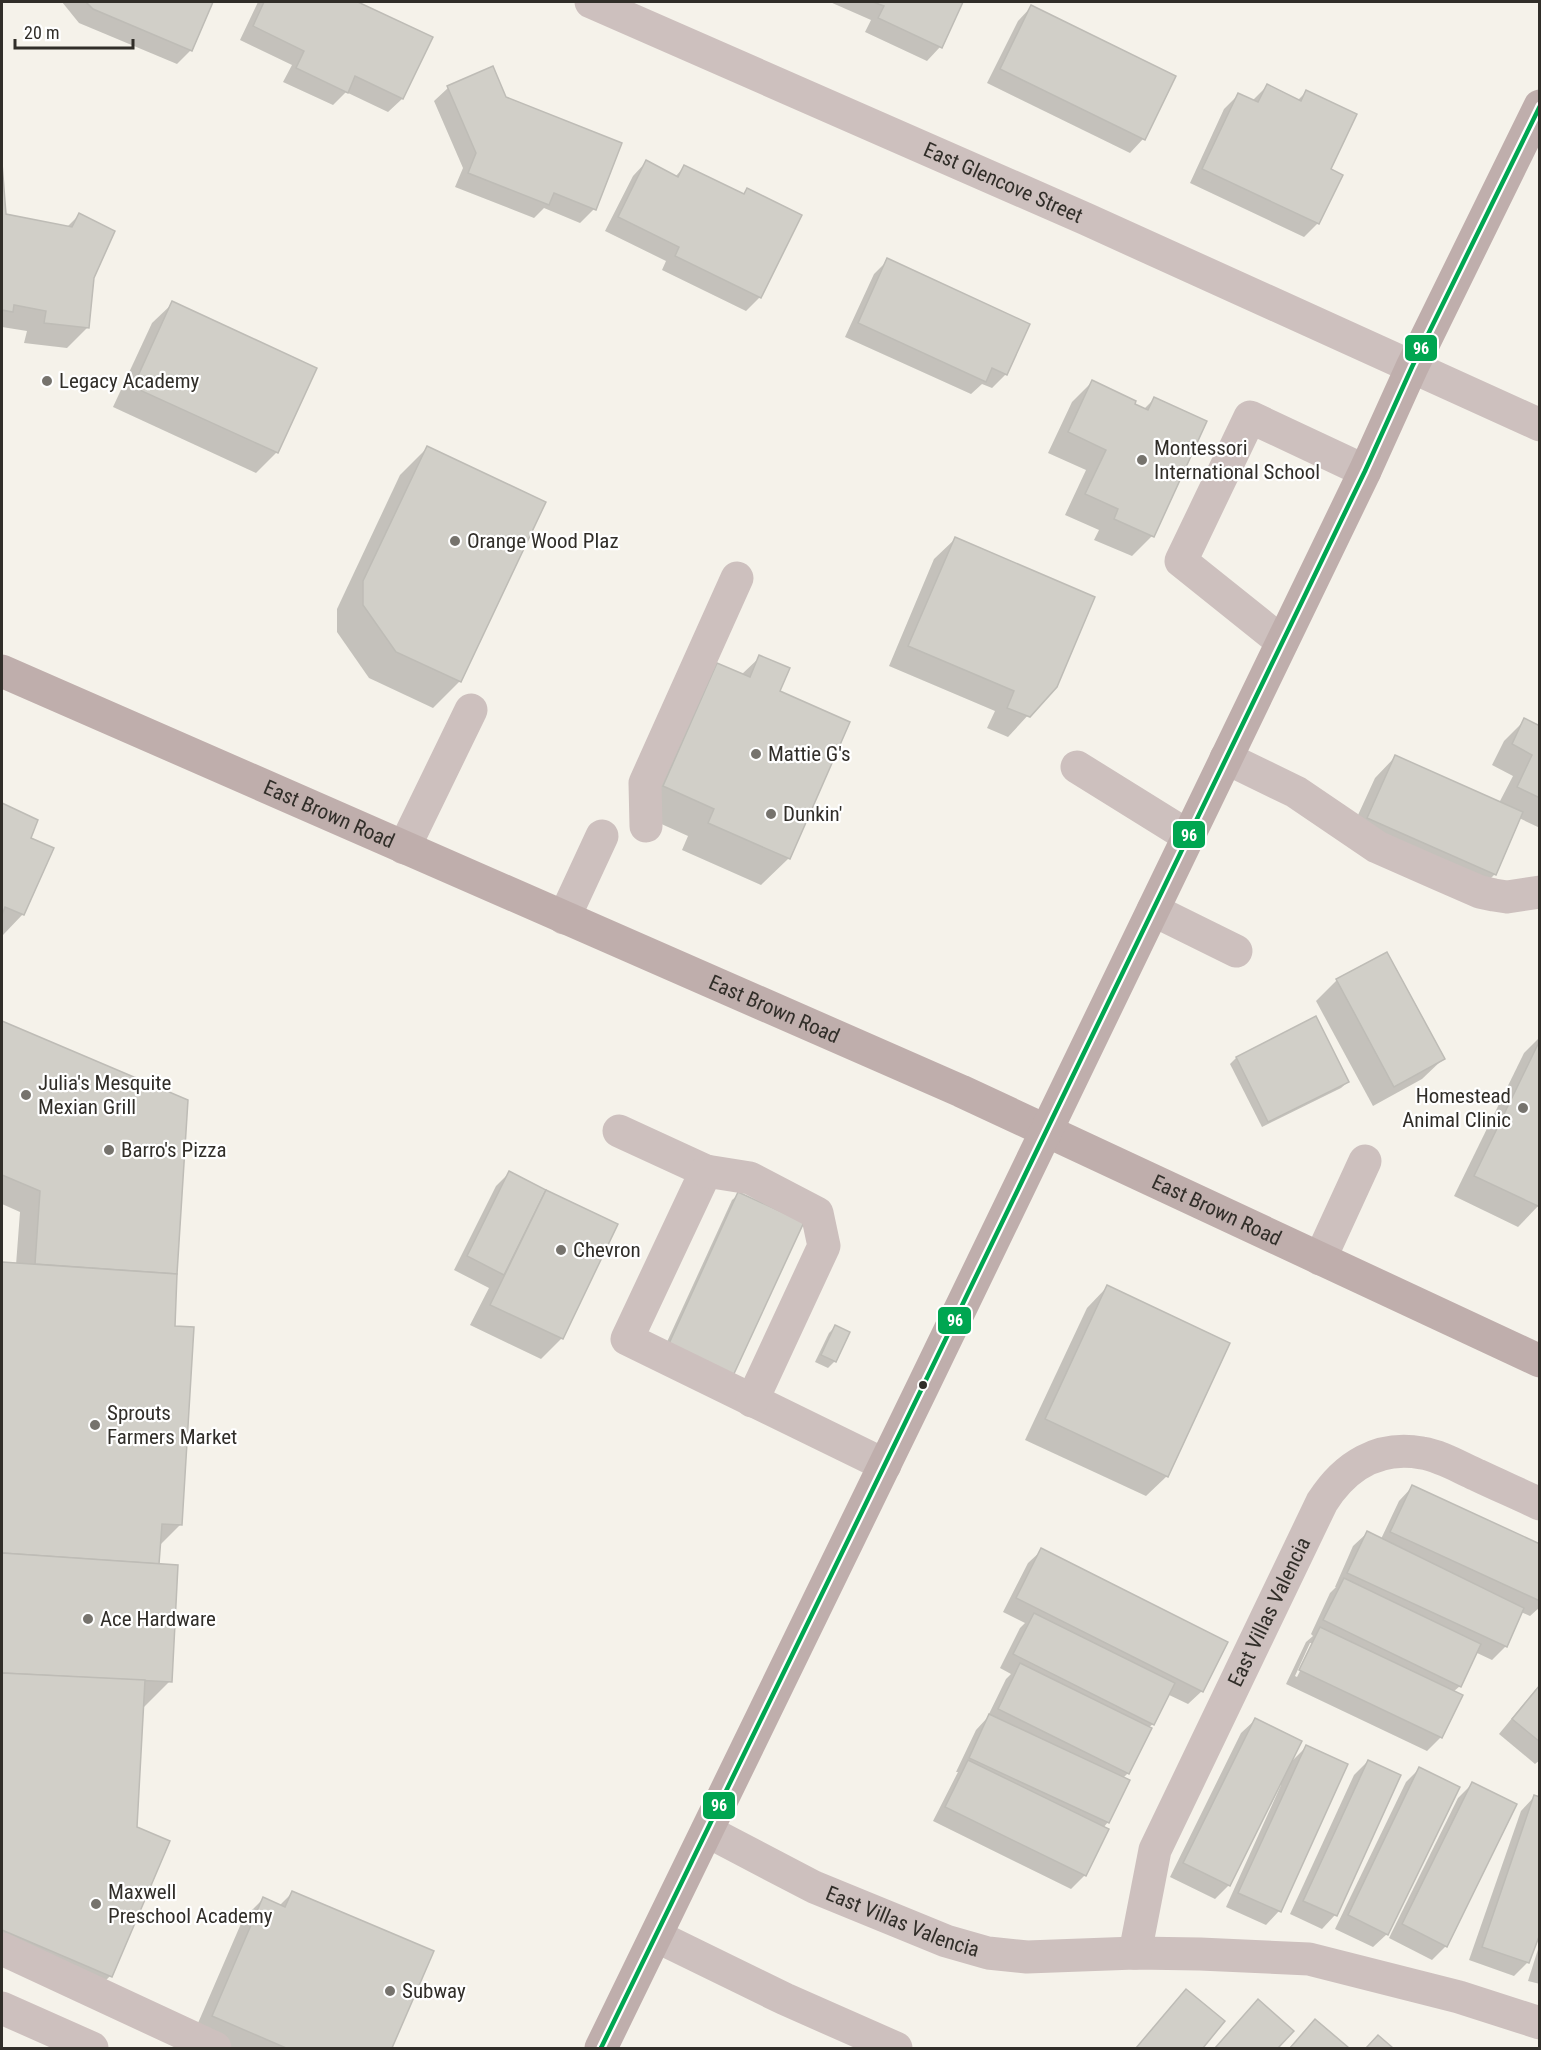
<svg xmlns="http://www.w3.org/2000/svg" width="1541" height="2050" viewBox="0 0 1541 2050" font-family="'Roboto Condensed',sans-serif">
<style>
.shadow{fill:#0003;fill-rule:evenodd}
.building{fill:#d1cfc8;stroke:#bebcb6;stroke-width:1.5}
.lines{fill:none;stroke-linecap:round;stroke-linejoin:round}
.minor{stroke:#cdc0be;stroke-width:33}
.major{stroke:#bfaeac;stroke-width:33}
.bus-1-casing{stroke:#fff;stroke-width:9}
.bus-1{stroke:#00a651;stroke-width:4.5}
.poi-dot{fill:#76736d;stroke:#fff;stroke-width:2}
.bus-dot{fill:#312e29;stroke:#fff;stroke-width:2}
.labels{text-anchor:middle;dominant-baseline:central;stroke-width:4.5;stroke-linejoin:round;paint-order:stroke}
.street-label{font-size:21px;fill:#312e29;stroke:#fff}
.poi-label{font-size:21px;fill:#312e29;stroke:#fff;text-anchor:start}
.line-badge{stroke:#fff;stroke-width:2}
.badge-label{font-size:16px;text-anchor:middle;font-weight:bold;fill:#fff}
</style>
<rect width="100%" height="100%" fill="#f5f2ea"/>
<!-- shadow -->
<g class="shadow">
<polygon points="62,2 211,2 191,50 177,64 79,23"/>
<polygon points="258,2 355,2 431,38 402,99 388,112 346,92 333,105 283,82 292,65 240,40"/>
<polygon points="830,2 961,2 940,47 927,61 865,32 871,20"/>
<polygon points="1031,7 1143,139 1130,153 987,83 1018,21"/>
<polygon points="492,68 505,98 594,209 580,223 544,208 534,218 455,187 463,168 434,101 448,88"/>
<polygon points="1267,86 1297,101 1306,92 1329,170 1318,223 1304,237 1190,183 1224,109 1238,95 1252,101"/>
<polygon points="646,162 675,177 684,167 742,195 747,189 800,216 760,297 746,311 662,270 666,261 605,231 633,176"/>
<polygon points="2,179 5,215 67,227 79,215 93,277 87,328 67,348 24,343 27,331 2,327"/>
<polygon points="888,260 1006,374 992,388 982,384 971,394 845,337 874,274"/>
<polygon points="173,303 277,452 256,473 113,407 152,323"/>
<polygon points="1092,382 1144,409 1155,398 1152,536 1132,556 1094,540 1099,530 1065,515 1086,470 1048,453 1072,402"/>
<polygon points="427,448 460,681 433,708 369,678 337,632 337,609 400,475"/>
<polygon points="955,539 1055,686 1008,737 987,728 995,711 889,666 934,559"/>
<polygon points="760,657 778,692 848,722 788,859 761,885 682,850 688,836 637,813 690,691 717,664 741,675"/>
<polygon points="1525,720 1540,727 1540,828 1519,818 1495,874 1474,895 1347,839 1375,778 1395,757 1499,803 1513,776 1492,765 1504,741"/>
<polygon points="2,805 36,821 29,839 23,914 3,935"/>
<polygon points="1387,954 1443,1059 1422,1079 1373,1106 1316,1001 1336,981"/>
<polygon points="2,1023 187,1101 173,1327 180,1525 159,1546 158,1565 170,1681 143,1708 110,1976 90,1997 2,1959 2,1264 16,1265 20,1212 2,1204"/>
<polygon points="1540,1037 1540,1204 1518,1227 1454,1196 1524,1053"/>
<polygon points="1236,1058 1348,1082 1341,1088 1262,1127 1230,1064"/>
<polygon points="509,1173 616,1225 562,1338 541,1359 470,1325 489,1288 454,1270 496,1186"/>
<polygon points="739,1194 802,1222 661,1355 732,1200"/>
<polygon points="1107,1287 1167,1476 1146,1496 1025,1440 1087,1308"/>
<polygon points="835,1327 848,1333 834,1362 828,1368 815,1362 829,1333"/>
<path d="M 1412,1487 L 1540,1546 L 1540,1607 L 1530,1616 L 1521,1612 L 1506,1646 L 1492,1660 L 1475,1652 L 1460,1686 L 1453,1692 L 1441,1737 L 1427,1751 L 1286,1684 L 1306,1642 L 1313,1636 L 1311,1634 L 1330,1593 L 1336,1587 L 1335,1587 L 1353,1546 L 1367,1533 L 1381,1539 L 1399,1501 ZM 1310,1643 L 1314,1643 L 1297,1677 L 1295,1676 Z"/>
<polygon points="1042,1550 1202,1691 1188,1704 1167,1694 1153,1724 1148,1728 1128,1773 1123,1778 1108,1822 1103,1828 1085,1875 1071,1889 933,1821 958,1772 956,1772 976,1730 987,1718 1006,1679 1011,1674 1000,1668 1020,1628 1025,1623 1003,1612 1028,1563"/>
<polygon points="1540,1684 1540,1760 1535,1764 1499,1734"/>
<polygon points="1255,1720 1290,1763 1306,1747 1279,1911 1266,1925 1226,1907 1281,1785 1279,1784 1229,1885 1215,1899 1170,1877 1241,1733"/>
<polygon points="1368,1761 1335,1915 1322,1929 1290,1914 1354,1775"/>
<polygon points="1419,1769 1387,1934 1373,1947 1335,1929 1406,1782"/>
<polygon points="1472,1784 1446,1946 1432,1960 1389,1938 1458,1798"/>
<polygon points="1534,1797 1528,1962 1514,1976 1469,1960 1521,1811"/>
<polygon points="292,1893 432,1952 390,2048 218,2048 192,2037 243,1919 263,1899 279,1906"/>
<polygon points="1540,1943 1540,1984 1528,1981"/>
<polygon points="1186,1991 1223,2022 1201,2048 1136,2048"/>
<polygon points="1244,2015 1292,2031 1276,2048 1215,2048"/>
<polygon points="1315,2021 1347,2048 1289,2048"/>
</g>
<!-- building -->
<g class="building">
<polygon points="86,2 213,2 192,51 93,9"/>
<polygon points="264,2 358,2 433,37 403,99 355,76 348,93 296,68 304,51 253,26"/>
<polygon points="873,2 963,2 942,48 878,18 884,6"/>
<polygon points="1031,5 1176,76 1145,140 1000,69"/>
<polygon points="493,66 506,97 622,143 596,210 554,193 549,205 468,173 476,153 447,86"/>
<polygon points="1267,84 1301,101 1306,90 1357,114 1331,169 1343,175 1319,224 1202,169 1238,93 1258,102"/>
<polygon points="646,160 678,177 684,165 744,194 747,188 802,215 761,298 675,256 679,247 618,217"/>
<polygon points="2,163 6,214 72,227 79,213 115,231 94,278 89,328 44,323 46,311 14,305 13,312 2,310"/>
<polygon points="887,258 1030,324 1007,375 992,368 986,382 858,323"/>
<polygon points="172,301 317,368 278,453 133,387"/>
<polygon points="1092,380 1136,401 1135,404 1148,410 1154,397 1207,421 1154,537 1114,519 1118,509 1085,494 1106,450 1068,432"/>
<polygon points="427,446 546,502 461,682 396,652 363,605 363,581"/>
<polygon points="955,537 1095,597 1057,687 1030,717 1007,708 1014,691 908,646"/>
<polygon points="759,655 790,668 780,691 850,722 790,859 708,823 714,809 663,786 717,663 750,677"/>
<polygon points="1524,718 1540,726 1540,798 1517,787 1532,755 1512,744"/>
<polygon points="1395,755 1523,812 1496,875 1367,818"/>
<polygon points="2,803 38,820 31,838 54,848 24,915 5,907 2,915"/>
<polygon points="1387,952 1445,1059 1394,1087 1336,979"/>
<polygon points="1316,1016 1349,1082 1268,1122 1236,1057"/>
<polygon points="2,1021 188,1100 177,1274 35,1264 40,1191 2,1175"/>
<polygon points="1540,1040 1540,1207 1474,1176"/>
<polygon points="509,1171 546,1190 504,1275 467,1256"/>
<polygon points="546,1190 618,1224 563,1339 490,1305"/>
<polygon points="738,1192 804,1222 732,1378 667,1348"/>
<polygon points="2,1262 177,1274 175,1326 194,1327 182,1525 162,1524 159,1564 2,1553"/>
<polygon points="1107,1285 1230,1343 1168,1477 1045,1419"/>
<polygon points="835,1325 850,1332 836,1362 821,1355"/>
<polygon points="1412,1485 1540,1544 1540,1601 1390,1532"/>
<polygon points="1367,1531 1524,1608 1507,1647 1347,1573"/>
<polygon points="1041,1548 1228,1642 1203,1692 1016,1598"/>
<polygon points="2,1553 178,1565 172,1682 2,1673"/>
<polygon points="1344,1578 1481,1644 1461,1687 1323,1620"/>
<polygon points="1034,1613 1175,1683 1154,1725 1013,1654"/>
<polygon points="1320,1627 1463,1695 1442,1738 1299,1670"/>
<polygon points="1020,1663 1152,1728 1129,1774 998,1709"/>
<polygon points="2,1673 145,1680 137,1827 170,1841 112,1977 2,1930"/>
<polygon points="1540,1685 1540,1742 1512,1719"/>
<polygon points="989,1714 1130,1780 1109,1823 969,1758"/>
<polygon points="1255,1718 1302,1741 1230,1886 1183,1863"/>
<polygon points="1306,1745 1348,1764 1281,1912 1238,1893"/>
<polygon points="968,1760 1109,1829 1086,1876 945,1807"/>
<polygon points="1368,1760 1401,1775 1337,1916 1303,1901"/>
<polygon points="1419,1767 1460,1787 1388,1935 1348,1915"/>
<polygon points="1472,1782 1517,1804 1447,1947 1402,1924"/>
<polygon points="1534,1795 1540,1797 1540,1934 1529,1963 1482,1947"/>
<polygon points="292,1891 434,1951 392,2048 286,2048 212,2016 263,1897 285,1907"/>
<polygon points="1186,1989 1225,2021 1203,2048 1136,2048"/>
<polygon points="1258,1999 1294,2031 1278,2048 1215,2048"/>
<polygon points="1315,2019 1349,2048 1290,2048"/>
<polygon points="1378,2035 1393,2048 1366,2048"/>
</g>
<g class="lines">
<!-- minor -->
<g class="minor">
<path id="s1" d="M 591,2 L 1086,219 L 1540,425"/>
<polyline points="1282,642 1181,561 1250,417 1365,471"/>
<polyline points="1226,758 1296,792 1377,847 1436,873 1480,892 1494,895 1507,897 1540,892"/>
<polyline points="1077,767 1188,836"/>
<polyline points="646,826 645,783 737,578"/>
<polyline points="404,848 471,710"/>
<polyline points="1153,910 1236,951"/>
<polyline points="564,918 602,836"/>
<polyline points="619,1131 706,1171 627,1339 885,1465"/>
<polyline points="706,1171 750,1178 817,1213 824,1246 752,1401"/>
<polyline points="1320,1259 1365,1161"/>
<path id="s2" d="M 707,1831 L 814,1887 L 946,1941 L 988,1953 L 1027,1957 L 1135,1953 L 1200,1954 L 1309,1959 L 1459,1997 L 1540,2023"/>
<polyline points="656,1936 785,1999 896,2048"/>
<polyline points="2,1949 215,2048"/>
<path id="s3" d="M 1135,1953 L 1155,1850 L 1322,1502 C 1345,1466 1378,1445 1422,1453 C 1441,1456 1459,1467 1477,1475 C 1498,1485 1519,1494 1540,1504"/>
<polyline points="2,2008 92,2048"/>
</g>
<!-- major -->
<g class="major">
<path id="s4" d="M 2,671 L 961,1091 L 1540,1361"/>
<polyline points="601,2048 924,1384 1365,471 1412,367 1540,106"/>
</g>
<defs>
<polyline id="bus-1" points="601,2048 924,1384 1365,471 1412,367 1540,106"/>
</defs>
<!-- bus-1 casing -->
<use href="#bus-1" class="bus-1-casing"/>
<!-- bus-1 -->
<use href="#bus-1" class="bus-1"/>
</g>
<!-- markers -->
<g class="poi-dot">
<circle cx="47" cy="381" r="6"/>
<circle cx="1142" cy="460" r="6"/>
<circle cx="455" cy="541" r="6"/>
<circle cx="756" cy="754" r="6"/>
<circle cx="771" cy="814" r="6"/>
<circle cx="26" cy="1095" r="6"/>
<circle cx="1523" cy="1108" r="6"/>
<circle cx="109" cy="1150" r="6"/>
<circle cx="561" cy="1250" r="6"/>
<circle cx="95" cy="1425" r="6"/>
<circle cx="88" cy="1619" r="6"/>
<circle cx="96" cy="1904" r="6"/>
<circle cx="390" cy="1991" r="6"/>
</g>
<circle class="bus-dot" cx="923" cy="1385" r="5"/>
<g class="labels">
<!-- street labels -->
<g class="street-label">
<text stroke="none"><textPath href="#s1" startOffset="450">East Glencove Street</textPath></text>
<text stroke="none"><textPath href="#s4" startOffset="357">East Brown Road</textPath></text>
<text stroke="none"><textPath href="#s4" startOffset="843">East Brown Road</textPath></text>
<text stroke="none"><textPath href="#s4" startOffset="1329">East Brown Road</textPath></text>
<text stroke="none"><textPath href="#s3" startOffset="369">East Villas Valencia</textPath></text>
<text stroke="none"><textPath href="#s2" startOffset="216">East Villas Valencia</textPath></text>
</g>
<!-- poi labels -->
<g class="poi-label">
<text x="59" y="381">Legacy Academy</text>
<text x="1154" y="448">Montessori<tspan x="1154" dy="24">International School</tspan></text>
<text x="467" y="541">Orange Wood Plaz</text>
<text x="768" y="754">Mattie G's</text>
<text x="783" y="814">Dunkin'</text>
<text x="38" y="1083">Julia's Mesquite<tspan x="38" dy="24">Mexian Grill</tspan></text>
<text x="1511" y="1096" text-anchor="end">Homestead<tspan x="1511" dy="24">Animal Clinic</tspan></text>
<text x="121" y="1150">Barro's Pizza</text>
<text x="573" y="1250">Chevron</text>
<text x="107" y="1413">Sprouts<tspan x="107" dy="24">Farmers Market</tspan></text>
<text x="100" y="1619">Ace Hardware</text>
<text x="108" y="1892">Maxwell<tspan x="108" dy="24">Preschool Academy</tspan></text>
<text x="402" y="1991">Subway</text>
</g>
</g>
<g class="line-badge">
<rect x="1404" y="334" width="34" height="28" rx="6" fill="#00a651"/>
<rect x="1172" y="820" width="34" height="29" rx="6" fill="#00a651"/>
<rect x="937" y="1306" width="35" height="29" rx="6" fill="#00a651"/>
<rect x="702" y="1791" width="34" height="29" rx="6" fill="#00a651"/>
</g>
<g class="badge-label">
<text x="1421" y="354">96</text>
<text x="1189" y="841">96</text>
<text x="955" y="1326">96</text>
<text x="719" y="1811">96</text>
</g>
<!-- border -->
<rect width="1541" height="2050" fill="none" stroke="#312e29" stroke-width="6"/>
<!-- scale -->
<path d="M15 39v9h118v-9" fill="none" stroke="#312e29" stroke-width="3"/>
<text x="24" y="39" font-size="18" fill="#312e29" stroke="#ffffff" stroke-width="4.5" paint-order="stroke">20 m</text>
</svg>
